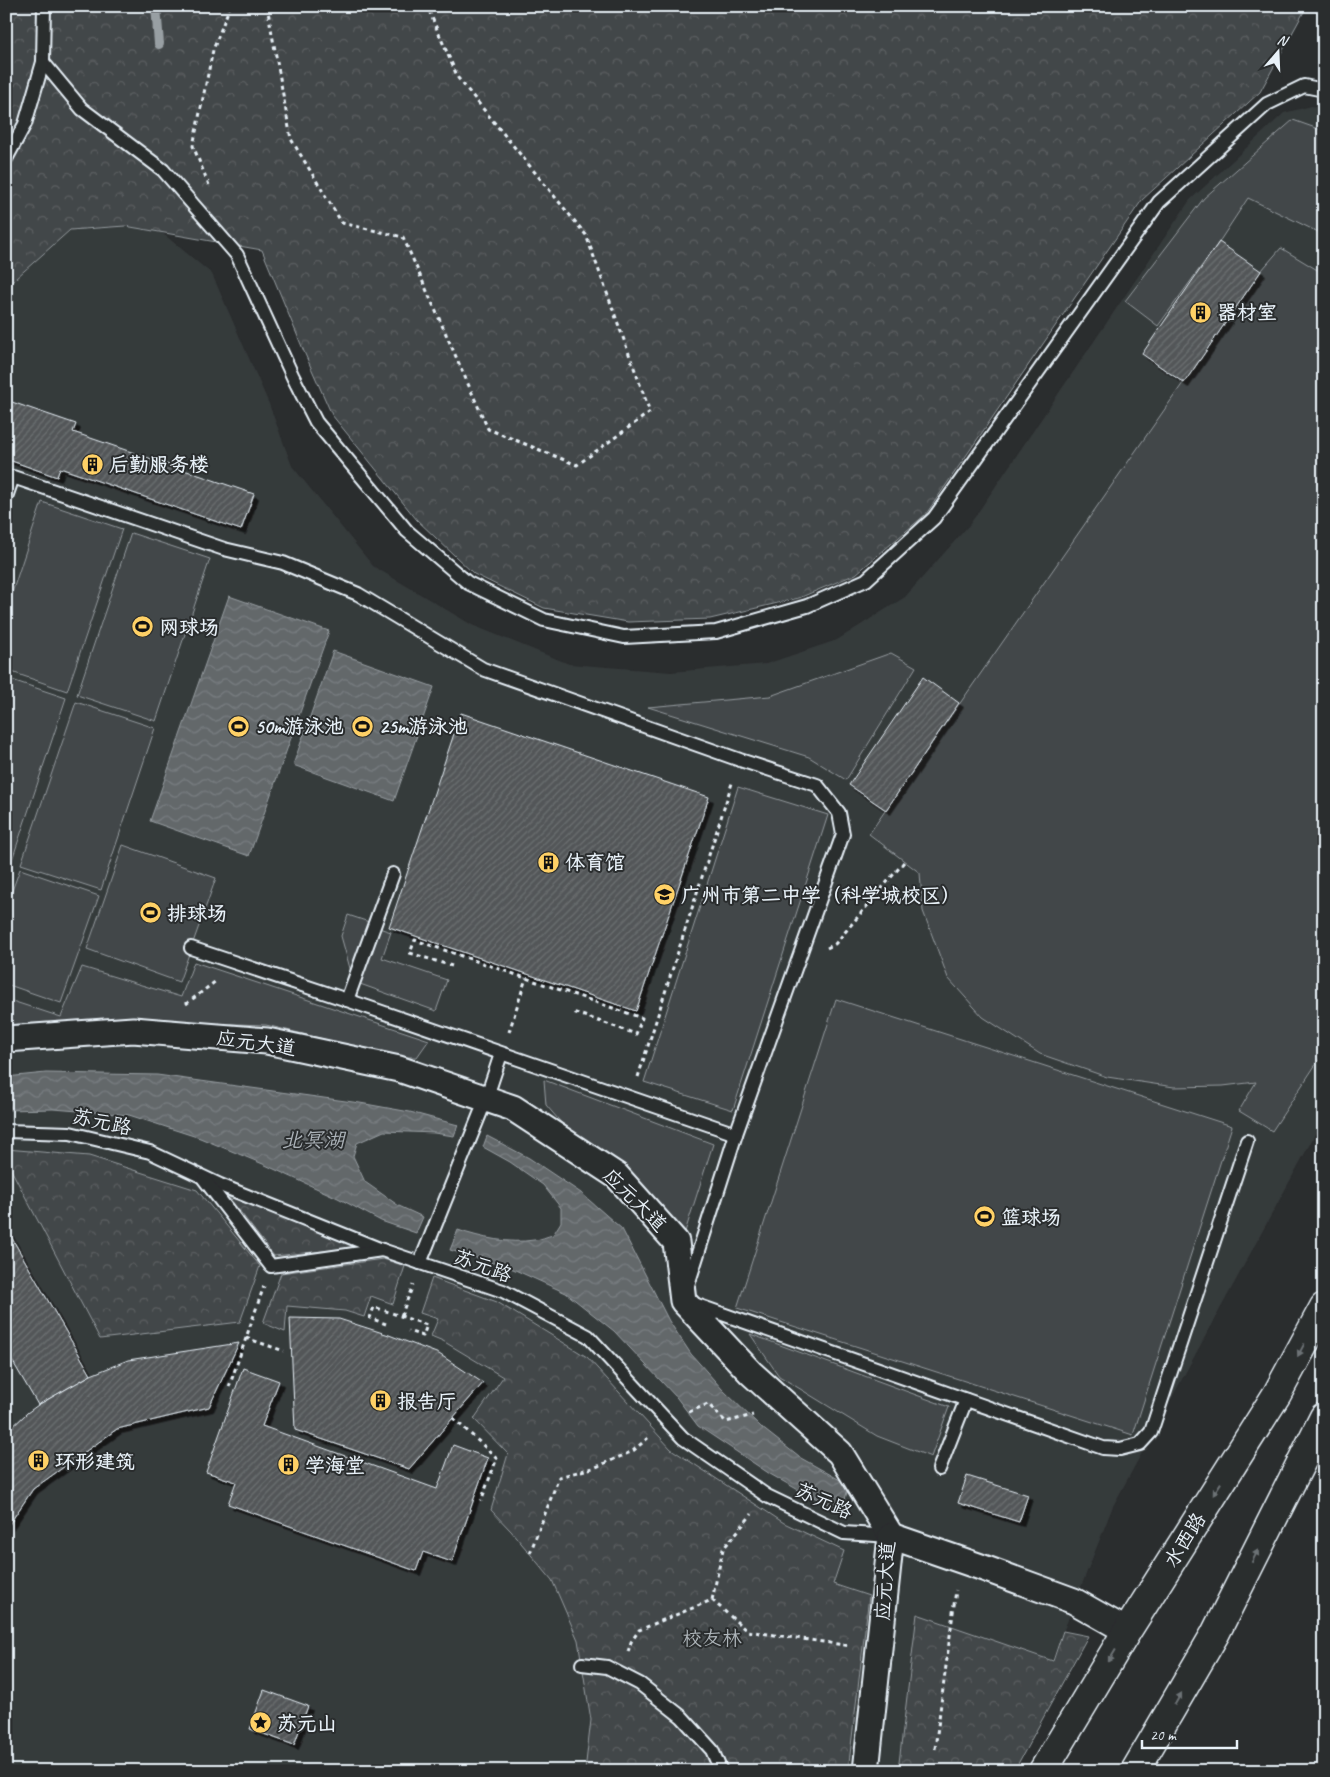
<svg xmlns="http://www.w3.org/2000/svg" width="1330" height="1777" viewBox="0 0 1330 1777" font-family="Caveat,'LXGW WenKai TC',sans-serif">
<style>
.built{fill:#363a3b}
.green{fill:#424648;stroke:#959ca0}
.forest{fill:url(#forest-crowns);stroke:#959ca0}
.water{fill:url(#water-waves);stroke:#989fa3}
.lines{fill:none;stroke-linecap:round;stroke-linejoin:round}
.stream{stroke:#989fa3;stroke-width:10}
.building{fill:url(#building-hatch);stroke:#e8f1f8;filter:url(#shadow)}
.service-casing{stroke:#e8f1f8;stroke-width:16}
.minor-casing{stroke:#e8f1f8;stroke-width:29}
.secondary-casing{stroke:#e8f1f8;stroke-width:31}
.path{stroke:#e8f1f8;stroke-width:3;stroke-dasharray:4 4;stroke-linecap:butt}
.service{stroke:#2a2d2e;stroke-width:12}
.minor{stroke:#2a2d2e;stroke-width:25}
.secondary{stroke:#2a2d2e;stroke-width:28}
.oneway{fill:#6c7275}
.labels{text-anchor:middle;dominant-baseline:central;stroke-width:4;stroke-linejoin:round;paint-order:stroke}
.poi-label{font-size:20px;font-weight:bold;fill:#e8f1f8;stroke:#2a2d2e;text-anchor:start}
.street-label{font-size:20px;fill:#e8f1f8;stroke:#2a2d2e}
.park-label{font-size:20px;fill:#aeb5ba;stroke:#2a2d2e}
.water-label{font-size:21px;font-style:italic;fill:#acb3b9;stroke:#2a2d2e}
</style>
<defs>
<pattern id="forest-crowns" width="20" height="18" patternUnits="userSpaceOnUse" patternTransform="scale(1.25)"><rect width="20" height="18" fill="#424648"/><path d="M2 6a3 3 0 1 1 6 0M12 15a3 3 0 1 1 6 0" fill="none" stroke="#5d6163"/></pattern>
<pattern id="water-waves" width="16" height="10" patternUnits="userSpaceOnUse" patternTransform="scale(1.25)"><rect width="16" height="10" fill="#63686b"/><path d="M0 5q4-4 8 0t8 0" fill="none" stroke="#797e81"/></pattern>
<pattern id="building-hatch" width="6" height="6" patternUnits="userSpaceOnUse" patternTransform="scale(1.25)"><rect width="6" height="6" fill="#535759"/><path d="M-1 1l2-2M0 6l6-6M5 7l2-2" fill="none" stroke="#6c7072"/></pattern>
<filter id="shadow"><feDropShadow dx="4.5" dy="4.5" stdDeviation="0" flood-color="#0009"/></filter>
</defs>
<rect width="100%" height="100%" fill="#2a2d2e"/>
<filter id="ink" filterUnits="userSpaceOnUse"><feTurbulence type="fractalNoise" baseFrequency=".02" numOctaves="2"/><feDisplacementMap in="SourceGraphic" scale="10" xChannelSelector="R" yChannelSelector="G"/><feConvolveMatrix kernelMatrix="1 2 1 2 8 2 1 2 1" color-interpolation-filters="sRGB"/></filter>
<g filter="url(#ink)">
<!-- built -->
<polygon class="built" points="1312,106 1324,111 1324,1118 1113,1506 1008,1771 6,1771 6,287 70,230 125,226 161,232 212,274 269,404 292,466 373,566 472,625 569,664 671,672 766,664 837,640 905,597 970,524 1190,200 1284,113"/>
<!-- green -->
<g class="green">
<polygon points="1293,120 1324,131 1324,232 1318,232 1248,198 1219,242 1158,326 1125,301 1204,198"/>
<polygon points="1281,248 1324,274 1324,1052 1272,1131 1239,1111 1256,1082 1223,1086 1174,1087 1107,1077 1040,1054 983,1017 948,978 923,911 920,873 869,834 1261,271"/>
<polygon points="42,502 122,529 67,691 6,670 6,611"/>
<polygon points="131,533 210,559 156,721 77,695"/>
<polygon points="891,653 916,667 846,780 809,757 648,707 770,696"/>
<polygon points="6,678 66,698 12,860 6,858"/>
<polygon points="76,702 155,728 101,890 21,864"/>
<polygon points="738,787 828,815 733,1110 644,1082"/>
<polygon points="123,845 216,878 179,982 87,949"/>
<polygon points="20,869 99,896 61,1003 6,984 6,907"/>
<polygon points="348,915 369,922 351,972 341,936"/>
<polygon points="379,928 391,932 382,958 447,980 436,1011 360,984"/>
<polygon points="194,962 429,1040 417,1057 398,1057 266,1025 109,1020 6,1028 6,999 61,1017 82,967 181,997"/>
<polygon points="836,999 1232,1126 1133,1435 737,1308"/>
<polygon points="544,1080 713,1144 685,1232 632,1183 564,1126 546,1105"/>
<polygon points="750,1334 949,1407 931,1457 877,1436 779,1376"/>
</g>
<!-- forest -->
<g class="forest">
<polygon points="6,6 1307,6 1260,92 1142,200 926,514 856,574 799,598 710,619 628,622 544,608 474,574 417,520 332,415 305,354 262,250 125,226 70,230 6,287"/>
<polygon points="6,1149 89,1156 197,1190 260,1266 240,1322 100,1339 6,1160"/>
<polygon points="225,1192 362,1247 274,1256"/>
<polygon points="383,1259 405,1266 393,1304 371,1296 364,1317 345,1311 287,1306 285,1332 263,1323 281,1273"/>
<polygon points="432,1278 497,1302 587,1357 671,1449 784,1523 844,1551 833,1584 869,1596 848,1771 585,1771 591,1720 578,1640 552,1580 511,1531 491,1510 508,1454 474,1419 503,1377 443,1341 431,1336 438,1319 420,1313"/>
<polygon points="917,1614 1053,1661 1063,1631 1088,1636 1014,1771 898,1771"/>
</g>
<!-- water -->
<g class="water">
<polygon points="229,596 329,631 249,856 150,821"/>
<polygon points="333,651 434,687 394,801 293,765"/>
<polygon points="46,1073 157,1075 360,1103 410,1112 458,1125 454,1136 434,1133 384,1131 357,1143 353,1156 365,1182 399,1206 423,1217 416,1233 381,1221 338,1198 263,1164 200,1138 129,1115 53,1109 6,1110 6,1077"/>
<path d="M 487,1136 L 529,1158 L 581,1193 L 622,1229 L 669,1321 L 691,1354 L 722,1389 L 761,1427 L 799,1457 L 849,1485 L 842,1510 L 802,1492 L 770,1474 L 698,1426 L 677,1398 L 614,1331 L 566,1293 L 513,1269 L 450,1250 L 458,1230 C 481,1238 509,1244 534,1240 C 540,1240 547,1236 553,1235 L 561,1222 L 561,1208 L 543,1185 L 510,1162 L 483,1147 Z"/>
</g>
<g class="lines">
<!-- stream -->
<polyline class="stream" points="156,6 159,44"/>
</g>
<!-- building -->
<g class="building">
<polygon points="1219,242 1261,271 1184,383 1142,354"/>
<polygon points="6,400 76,424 73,432 254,494 241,530 60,468 57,477 6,459"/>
<polygon points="923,677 959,703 886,810 849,785"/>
<polygon points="461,713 709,797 636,1011 389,927"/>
<polygon points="6,1228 91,1375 38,1405 6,1350"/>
<polygon points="290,1318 339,1319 389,1335 439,1354 483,1383 409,1469 295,1430"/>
<polygon points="239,1343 209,1407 117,1429 33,1489 6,1529 6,1433 27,1413 38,1405 91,1375 128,1360"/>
<polygon points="243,1368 279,1381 262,1426 437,1489 453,1445 488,1458 452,1562 423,1552 416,1571 228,1504 236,1482 206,1472"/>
<polygon points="967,1476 1028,1495 1019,1522 958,1503"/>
<polygon points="264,1690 308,1706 294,1745 250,1729"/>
</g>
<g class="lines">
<defs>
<g id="service">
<polyline points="44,6 43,62 82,109 163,170 237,255 293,377 316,422 407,531 468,583 544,620 624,637 716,632 807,606 866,580 934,518 1159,202 1267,104 1304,86 1324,90"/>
<polyline points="6,159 25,124 43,62"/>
<polyline points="6,497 13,477 224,549 283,563 358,594 483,669 740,760 817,785 839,813 843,834 736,1134 687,1288"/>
<polyline points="191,948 347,1000 736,1134"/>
<polyline points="347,1000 393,874"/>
<polyline points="6,1131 70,1133 150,1152 220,1185 382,1250 503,1291 588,1336 683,1438 767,1496 844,1533 891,1536"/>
<polyline points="204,1179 271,1266 382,1250"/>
<polyline points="420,1263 486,1099 501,1054"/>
<polyline points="694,1304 1103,1448 1120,1449 1140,1444 1151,1432 1247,1141"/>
<polyline points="939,1469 966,1400"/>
<polyline points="582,1664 607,1667 640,1684 682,1717 712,1750 721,1771"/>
</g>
<g id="minor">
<polyline points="6,1039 133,1030 267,1041 399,1069 513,1108 617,1176 676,1242 683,1301 751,1373 840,1453 891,1536 866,1771"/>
<polyline points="891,1536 978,1566 1074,1601 1127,1631"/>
</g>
<g id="secondary">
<polyline points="1043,1771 1127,1631 1277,1394 1324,1307"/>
<polyline points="1135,1771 1215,1634 1324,1417"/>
</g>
</defs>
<!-- service casing -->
<use href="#service" class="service-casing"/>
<!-- minor casing -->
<use href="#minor" class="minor-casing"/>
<!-- secondary casing -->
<use href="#secondary" class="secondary-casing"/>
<!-- path -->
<g class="path">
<polyline points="267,6 291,139 342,223 403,237 488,429 577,465 650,412 586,235 458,78 427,6"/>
<polyline points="209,185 193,146 213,50 230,6"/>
<polyline points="827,948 835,944 904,862"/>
<polyline points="452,966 410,953 415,940 642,1018 636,1034 573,1012"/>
<polyline points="186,1004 216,981"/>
<polyline points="509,1032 526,978"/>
<polyline points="638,1077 733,780"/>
<polyline points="401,1316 413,1285"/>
<polyline points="386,1324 370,1318 374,1307 427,1325 423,1336 408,1331"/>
<polyline points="246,1338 284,1351"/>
<polyline points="229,1387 264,1286"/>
<polyline points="689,1412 708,1404 726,1422 753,1415"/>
<polyline points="453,1418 497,1458 481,1501"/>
<polyline points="530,1553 559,1477 596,1467 633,1451 650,1436"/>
<polyline points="712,1600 747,1631 851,1646"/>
<polyline points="628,1652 631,1642 639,1630 712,1600 723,1549 752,1514"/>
<polyline points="935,1749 956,1590"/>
<polyline points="662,1771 666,1764 671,1771"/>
</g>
<!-- service -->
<use href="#service" class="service"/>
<!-- minor -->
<use href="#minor" class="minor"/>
<!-- secondary -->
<use href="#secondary" class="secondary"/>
</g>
<!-- one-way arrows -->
<defs><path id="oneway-solid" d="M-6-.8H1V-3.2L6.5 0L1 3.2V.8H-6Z" transform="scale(1.25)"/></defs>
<g class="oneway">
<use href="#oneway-solid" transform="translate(1301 1350) rotate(118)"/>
<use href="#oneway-solid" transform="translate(1217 1489) rotate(122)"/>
<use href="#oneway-solid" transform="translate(1255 1556) rotate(-63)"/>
<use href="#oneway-solid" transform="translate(1112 1656) rotate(121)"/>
<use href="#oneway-solid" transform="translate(1178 1699) rotate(-60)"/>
</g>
</g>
<!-- icons -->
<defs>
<symbol id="building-disc" viewBox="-11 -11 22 22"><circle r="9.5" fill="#ffd166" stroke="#2a2d2e"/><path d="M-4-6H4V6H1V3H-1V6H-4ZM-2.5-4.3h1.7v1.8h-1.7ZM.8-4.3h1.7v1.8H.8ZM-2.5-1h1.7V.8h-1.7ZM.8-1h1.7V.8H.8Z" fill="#111"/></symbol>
<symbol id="stadium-disc" viewBox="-11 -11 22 22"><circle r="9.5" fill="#ffd166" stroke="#2a2d2e"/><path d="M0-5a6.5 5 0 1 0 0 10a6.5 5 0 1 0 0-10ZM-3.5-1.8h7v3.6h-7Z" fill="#111"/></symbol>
<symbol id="school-disc" viewBox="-11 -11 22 22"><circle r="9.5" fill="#ffd166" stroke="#2a2d2e"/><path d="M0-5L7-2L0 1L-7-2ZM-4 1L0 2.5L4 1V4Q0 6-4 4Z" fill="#111"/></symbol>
<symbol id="sight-disc" viewBox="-11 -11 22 22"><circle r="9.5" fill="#ffd166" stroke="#2a2d2e"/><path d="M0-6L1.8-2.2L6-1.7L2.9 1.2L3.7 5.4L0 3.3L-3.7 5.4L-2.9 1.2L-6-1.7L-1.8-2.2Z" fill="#111"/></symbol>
</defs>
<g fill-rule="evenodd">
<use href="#building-disc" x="1188" y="300" width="25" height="25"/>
<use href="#building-disc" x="80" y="452" width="25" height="25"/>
<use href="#stadium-disc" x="130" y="614" width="25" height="25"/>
<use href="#stadium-disc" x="226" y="714" width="25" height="25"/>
<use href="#stadium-disc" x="350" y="714" width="25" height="25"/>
<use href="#building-disc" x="536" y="850" width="25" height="25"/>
<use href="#school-disc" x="652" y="882" width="25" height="25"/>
<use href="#stadium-disc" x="138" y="900" width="25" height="25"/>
<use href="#stadium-disc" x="972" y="1204" width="25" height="25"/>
<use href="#building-disc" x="368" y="1388" width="25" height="25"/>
<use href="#building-disc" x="26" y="1448" width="25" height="25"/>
<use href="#building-disc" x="276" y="1452" width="25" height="25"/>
<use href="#sight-disc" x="248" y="1710" width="25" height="25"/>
</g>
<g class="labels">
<!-- poi labels -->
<g class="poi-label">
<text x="1217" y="312">器材室</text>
<text x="109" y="464">后勤服务楼</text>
<text x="159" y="627">网球场</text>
<text x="255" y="726">50m游泳池</text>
<text x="379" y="726">25m游泳池</text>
<text x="565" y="862">体育馆</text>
<text x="681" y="895">广州市第二中学（科学城校区）</text>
<text x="167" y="913">排球场</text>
<text x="1001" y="1217">篮球场</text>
<text x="397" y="1401">报告厅</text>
<text x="55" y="1461">环形建筑</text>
<text x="305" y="1465">学海堂</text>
<text x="277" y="1723">苏元山</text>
</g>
<!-- street labels -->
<g class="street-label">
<text transform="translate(256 1043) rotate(8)">应元大道</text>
<text transform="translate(102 1122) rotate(12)">苏元路</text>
<text transform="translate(635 1200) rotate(45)">应元大道</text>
<text transform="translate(483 1266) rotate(20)">苏元路</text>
<text transform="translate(824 1501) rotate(24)">苏元路</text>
<text transform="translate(1185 1540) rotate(-58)">水西路</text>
<text transform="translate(885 1581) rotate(-86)">应元大道</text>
</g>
<!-- park labels -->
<g class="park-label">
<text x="712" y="1638">校友林</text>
</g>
<!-- water labels -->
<g class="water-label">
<text x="313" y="1140">北冥湖</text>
</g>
</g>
<!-- margin -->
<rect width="1330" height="1777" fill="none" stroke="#2a2d2e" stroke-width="25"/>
<rect x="12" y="12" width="1305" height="1752" fill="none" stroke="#e8f1f8" stroke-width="2" filter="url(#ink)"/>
<!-- north arrow -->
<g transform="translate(1278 52) rotate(19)" stroke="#2a2d2e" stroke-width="4" paint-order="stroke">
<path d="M0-4L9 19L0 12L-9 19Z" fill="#e8f1f8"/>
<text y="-8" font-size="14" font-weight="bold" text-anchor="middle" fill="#e8f1f8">N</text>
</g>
<!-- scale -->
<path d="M1142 1740v8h95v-8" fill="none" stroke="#e8f1f8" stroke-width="2.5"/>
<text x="1150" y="1740" font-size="15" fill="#e8f1f8" stroke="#2a2d2e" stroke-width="4" paint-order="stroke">20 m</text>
</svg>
